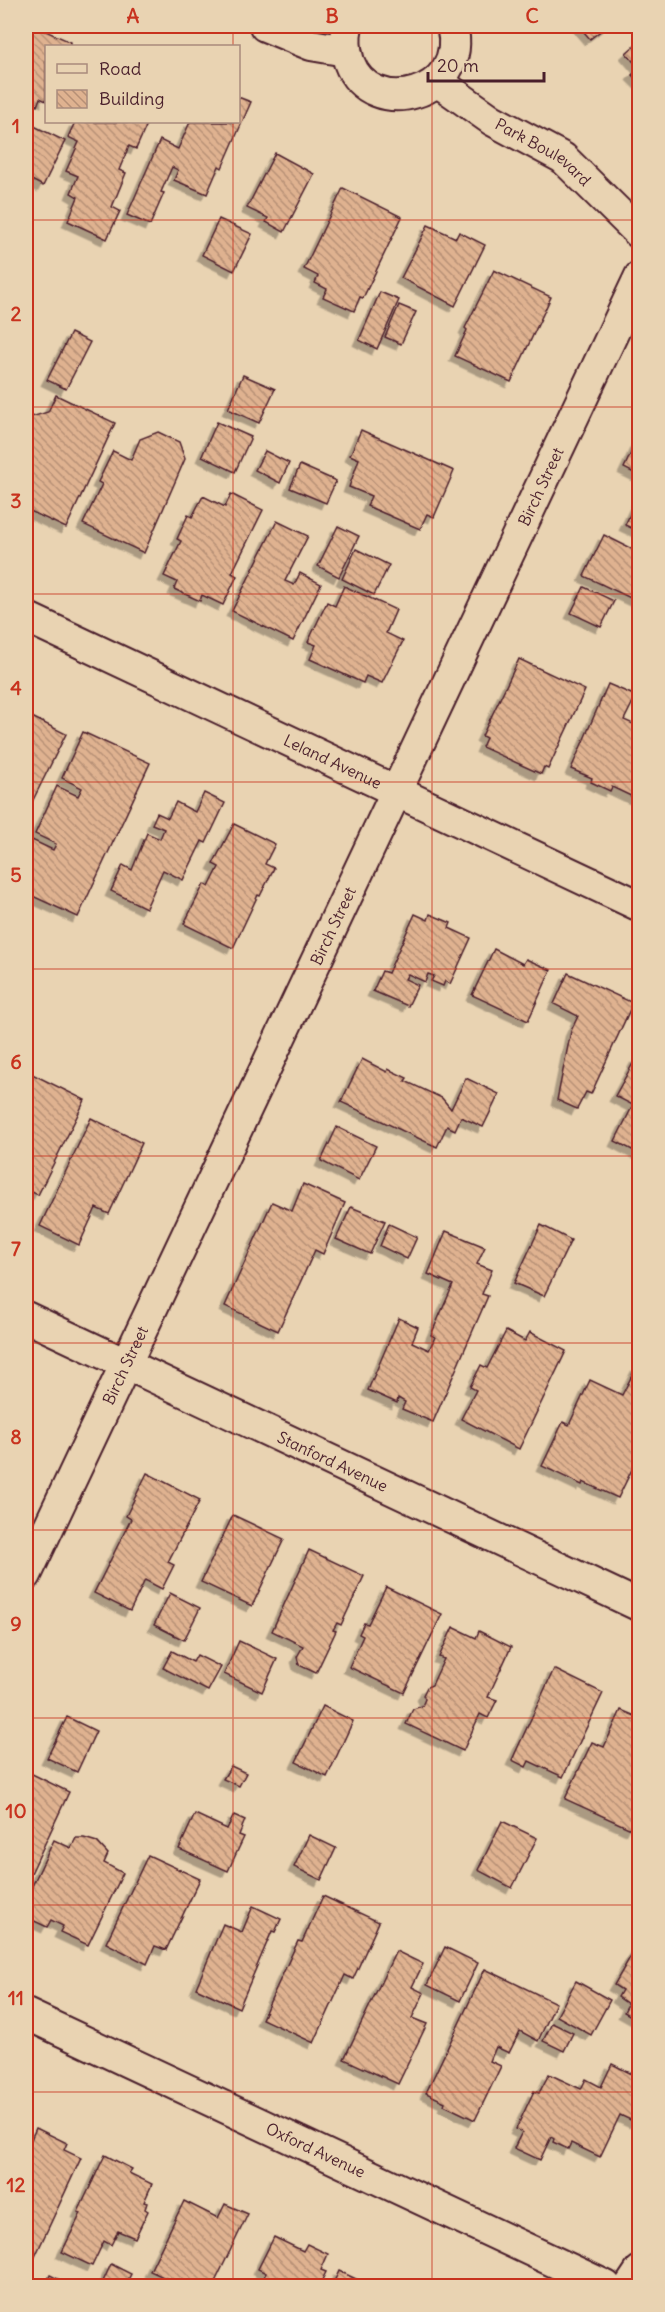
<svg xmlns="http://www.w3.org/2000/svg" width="665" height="2312" viewBox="0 0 665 2312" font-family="Delius,sans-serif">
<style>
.building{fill:url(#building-back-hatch);stroke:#4a1f2b;stroke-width:1.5;filter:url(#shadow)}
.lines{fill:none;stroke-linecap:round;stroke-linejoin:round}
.street-casing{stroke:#4a1f2b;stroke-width:34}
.street{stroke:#e9d3b2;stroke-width:30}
.grid{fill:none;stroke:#c8321e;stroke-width:1.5;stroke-opacity:0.55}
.labels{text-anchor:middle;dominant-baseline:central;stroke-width:4.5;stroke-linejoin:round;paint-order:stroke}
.street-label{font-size:16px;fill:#4a1f2b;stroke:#e9d3b2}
.neatline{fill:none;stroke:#c8321e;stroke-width:2}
.grid-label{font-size:20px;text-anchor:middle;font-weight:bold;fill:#c8321e}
</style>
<defs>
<pattern id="building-back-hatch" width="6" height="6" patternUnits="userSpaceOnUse" patternTransform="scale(1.5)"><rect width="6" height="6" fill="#dfb290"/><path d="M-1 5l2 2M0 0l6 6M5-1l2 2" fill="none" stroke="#b79076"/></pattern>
<filter id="shadow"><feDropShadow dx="-5.5" dy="5.5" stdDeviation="0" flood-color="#0004"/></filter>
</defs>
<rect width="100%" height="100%" fill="#e9d3b2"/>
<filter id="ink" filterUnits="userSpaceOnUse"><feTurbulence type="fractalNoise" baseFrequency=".0167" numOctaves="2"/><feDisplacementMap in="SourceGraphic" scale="12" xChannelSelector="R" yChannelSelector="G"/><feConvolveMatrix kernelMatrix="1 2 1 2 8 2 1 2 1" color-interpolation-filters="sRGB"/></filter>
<g filter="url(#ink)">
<!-- building -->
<g class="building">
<polygon points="27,26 34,26 71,42 69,46 46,46 46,101 40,98 37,106 26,101"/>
<polygon points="579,26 607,26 590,39"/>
<polygon points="640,41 640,83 632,75 639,68 626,53"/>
<polygon points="238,97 251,102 222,168 219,166 207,194 174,180 178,170 172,167 161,192 164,193 150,225 127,215 160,140 178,149 190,122 238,122"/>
<polygon points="75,122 148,122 136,149 129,146 119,170 126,173 112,207 120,211 107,239 68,221 78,197 71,193 78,176 66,171 79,142 68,137"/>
<polygon points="34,126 65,141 43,186 26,177 26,144"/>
<polygon points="275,153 314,174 284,232 266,222 268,218 247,208"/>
<polygon points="343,188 402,217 363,298 360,297 354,311 323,297 327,289 315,283 318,276 304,269"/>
<polygon points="219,219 252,234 234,271 202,255"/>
<polygon points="428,225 456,238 459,232 485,245 455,306 401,278"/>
<polygon points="494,270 551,297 511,382 455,356 467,330 465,328"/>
<polygon points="380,292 399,300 377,349 359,340"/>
<polygon points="399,305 416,312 401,344 385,337"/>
<polygon points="71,333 90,342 66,389 47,380"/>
<polygon points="243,375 275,389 259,423 228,409"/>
<polygon points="56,395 115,423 66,528 28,510 31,505 26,502 26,429 31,417 48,412"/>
<polygon points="217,422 251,437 235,472 202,456"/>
<polygon points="361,430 454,471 434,517 427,514 420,529 367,506 371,496 349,487 359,459 350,455"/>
<polygon points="158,432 179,442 185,459 144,553 83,524 102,484 98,482 113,451 131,460 140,439"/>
<polygon points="640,434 640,476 624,468"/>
<polygon points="265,451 289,463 280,483 255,470"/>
<polygon points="300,465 336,481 326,503 290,488"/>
<polygon points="231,494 263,510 232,573 237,576 223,605 202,595 200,601 174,589 177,582 164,576 181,541 177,539 188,515 192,517 203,496 225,507"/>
<polygon points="640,494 640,532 625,525"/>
<polygon points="277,521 308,536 285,581 294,585 300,573 321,584 293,641 232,611"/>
<polygon points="338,526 359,536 339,577 318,566"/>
<polygon points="604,535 640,553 640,596 637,601 584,576"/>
<polygon points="356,549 389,565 374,595 342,579"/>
<polygon points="344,586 396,610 386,633 403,641 382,683 366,676 363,683 310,659 316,645 308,642 327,602 335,606"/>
<polygon points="584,587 614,601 601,627 571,613"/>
<polygon points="519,659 585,690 548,769 544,767 541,774 482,747 486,738 482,736"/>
<polygon points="608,684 636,696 624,720 640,727 640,789 635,798 612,787 610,791 591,782 592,778 571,769"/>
<polygon points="26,714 66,734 26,814"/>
<polygon points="83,732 150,763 78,917 26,893 26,854 32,840 53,850 56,844 35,834 57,786 78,796 82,788 62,778"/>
<polygon points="204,793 225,803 206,843 202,841 183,880 163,870 146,908 111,891 123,865 132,870 147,833 160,839 164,829 152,824 157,813 168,818 176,802 195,812"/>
<polygon points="234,824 275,844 265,864 274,868 260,896 258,895 233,948 184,924 204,884 209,887 219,867 213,864"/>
<polygon points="415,914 428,920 430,914 451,923 449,928 471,938 450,984 445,981 443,986 431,981 434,976 428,974 425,982 408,974 405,979 418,985 408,1006 373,991 382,971 388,973"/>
<polygon points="494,949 523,964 526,959 551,970 528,1021 472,995"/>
<polygon points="568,973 633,1003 591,1094 586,1092 577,1109 557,1100 571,1031 578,1016 554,1004"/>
<polygon points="636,1058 640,1060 640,1154 615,1141 633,1105 615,1096"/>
<polygon points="362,1059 387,1072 388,1069 407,1078 405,1081 442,1098 451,1109 466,1078 499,1094 483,1127 461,1117 455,1130 447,1126 437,1147 341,1102"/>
<polygon points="26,1071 85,1100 38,1195 26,1189"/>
<polygon points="91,1118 142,1143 109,1214 96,1208 79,1245 40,1226"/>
<polygon points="337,1127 376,1146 359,1180 321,1161"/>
<polygon points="303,1184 345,1203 323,1254 315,1250 278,1331 225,1306 272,1202 292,1211"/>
<polygon points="351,1207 385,1221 370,1254 336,1239"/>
<polygon points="389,1224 417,1237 407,1259 380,1246"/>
<polygon points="541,1225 571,1240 544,1296 514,1283"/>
<polygon points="446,1231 485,1247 477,1264 492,1270 482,1294 488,1296 433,1422 402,1409 405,1402 398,1398 397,1403 368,1390 399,1318 418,1327 412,1342 429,1350 435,1337 431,1335 453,1285 428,1274"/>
<polygon points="506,1331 525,1341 530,1332 566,1351 519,1449 461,1419 476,1390 470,1387 481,1365 487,1368"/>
<polygon points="637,1366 640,1367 640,1453 618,1498 583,1482 582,1485 542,1466 563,1422 569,1425 590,1380 622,1395"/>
<polygon points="147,1473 200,1500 168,1562 174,1565 162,1589 145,1580 130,1611 94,1593 131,1519 126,1516"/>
<polygon points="233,1515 284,1539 252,1606 201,1582"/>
<polygon points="309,1550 364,1576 341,1625 337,1623 333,1630 336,1631 316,1673 299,1665 297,1657 303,1646 272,1631"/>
<polygon points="386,1587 442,1614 404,1693 349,1667 363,1636 359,1634 364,1623 368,1624"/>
<polygon points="170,1593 200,1608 184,1640 154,1625"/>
<polygon points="453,1627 476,1638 479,1631 511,1647 488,1697 497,1700 488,1718 480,1714 463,1751 406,1724 413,1709 422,1706 425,1699 423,1695 427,1687 432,1685 444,1659 439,1657"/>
<polygon points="239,1641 277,1659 262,1692 224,1674"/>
<polygon points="172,1651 193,1662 197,1655 221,1667 208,1691 163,1668"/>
<polygon points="554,1669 603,1693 563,1777 529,1761 526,1767 512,1760"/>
<polygon points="323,1706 353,1721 327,1777 296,1762"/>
<polygon points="621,1710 640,1718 640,1812 631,1829 565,1799 592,1742 604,1747"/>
<polygon points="67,1717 96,1731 77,1772 47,1758"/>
<polygon points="231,1766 246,1773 239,1786 223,1779"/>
<polygon points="26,1771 69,1792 26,1884"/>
<polygon points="195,1814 227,1829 234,1815 245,1820 239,1835 244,1837 228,1871 179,1849"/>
<polygon points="502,1821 537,1838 512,1888 478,1870"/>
<polygon points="309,1835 336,1848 321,1880 294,1867"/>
<polygon points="76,1838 84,1838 97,1842 108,1854 104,1863 123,1873 88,1945 60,1932 63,1926 51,1920 47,1927 26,1917 26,1899 54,1840 71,1848"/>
<polygon points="148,1855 200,1879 166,1950 155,1946 147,1964 106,1943"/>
<polygon points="323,1896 379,1922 353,1979 345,1975 314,2043 262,2019 298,1941 302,1942"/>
<polygon points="253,1906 281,1919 275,1932 272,1931 239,2008 196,1988 223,1924 242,1932"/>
<polygon points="640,1940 640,2021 624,2012 628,2004 618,1997 622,1990 614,1985"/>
<polygon points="445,1947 478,1963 460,2001 427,1985"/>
<polygon points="396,1951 423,1964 412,1987 424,1993 412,2018 427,2024 398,2084 344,2059"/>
<polygon points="485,1969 556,2003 538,2041 520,2031 509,2053 496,2047 490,2061 501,2066 475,2120 444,2105 445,2102 426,2093"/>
<polygon points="576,1981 610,2000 591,2035 557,2016"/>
<polygon points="552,2023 573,2033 564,2051 543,2041"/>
<polygon points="612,2064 640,2078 640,2112 635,2122 620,2115 600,2157 571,2143 568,2149 553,2142 554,2139 551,2137 540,2160 514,2148 522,2132 516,2129 534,2091 539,2093 549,2074 581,2089 586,2079 601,2087"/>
<polygon points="36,2128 67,2143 64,2150 81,2158 26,2276 26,2151"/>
<polygon points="105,2155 132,2169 129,2173 152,2184 144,2202 147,2203 145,2209 148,2211 135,2238 118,2231 111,2245 104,2241 92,2266 62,2252 81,2213 78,2212"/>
<polygon points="184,2201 218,2218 225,2204 248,2214 213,2286 183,2286 150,2271"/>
<polygon points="274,2237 303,2251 307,2244 328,2254 321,2270 326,2272 319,2286 311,2285 310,2286 259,2286 266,2273 258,2269"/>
<polygon points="111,2264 131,2274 125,2286 101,2286"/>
<polygon points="339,2271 371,2286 332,2286"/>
<polygon points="50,2275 70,2285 71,2286 45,2286"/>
</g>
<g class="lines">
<defs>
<g id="street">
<polyline points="265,26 311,45 346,51"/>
<path d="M 347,26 C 344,38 345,49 349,62 C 371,122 470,95 452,26"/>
<path id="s1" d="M 437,81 L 492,120 L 563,158 L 640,234"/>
<path id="s2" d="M 26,617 L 640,906"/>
<path id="s3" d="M 26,1317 L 640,1606"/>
<path id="s4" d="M 26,1575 L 640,276"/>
<path id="s5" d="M 26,2014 L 606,2286"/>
<polyline points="630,2286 640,2271"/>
</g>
</defs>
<!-- street casing -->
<use href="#street" class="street-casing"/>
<!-- street -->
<use href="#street" class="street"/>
</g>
</g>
<!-- grid -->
<path class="grid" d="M 233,26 L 233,46M 432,26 L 432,2286M 233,122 L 233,2286M 26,220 L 640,220M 26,407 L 640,407M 26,594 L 640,594M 26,782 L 640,782M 26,969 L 640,969M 26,1156 L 640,1156M 26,1343 L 640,1343M 26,1530 L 640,1530M 26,1718 L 640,1718M 26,1905 L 640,1905M 26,2092 L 640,2092"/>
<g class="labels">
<!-- street labels -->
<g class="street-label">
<text stroke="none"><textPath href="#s1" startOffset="128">Park Boulevard</textPath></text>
<text stroke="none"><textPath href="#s4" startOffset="1204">Birch Street</textPath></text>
<text stroke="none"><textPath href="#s2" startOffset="339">Leland Avenue</textPath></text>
<text stroke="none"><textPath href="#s4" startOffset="718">Birch Street</textPath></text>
<text stroke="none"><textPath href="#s4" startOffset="232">Birch Street</textPath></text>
<text stroke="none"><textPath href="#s3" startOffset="339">Stanford Avenue</textPath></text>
<text stroke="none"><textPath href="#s5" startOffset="320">Oxford Avenue</textPath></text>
</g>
</g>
<!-- margin -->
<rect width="665" height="2312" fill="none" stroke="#e9d3b2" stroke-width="66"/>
<!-- legend -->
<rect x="45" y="45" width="195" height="78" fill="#e9d3b2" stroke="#a98b7c" stroke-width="1.5"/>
<rect x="57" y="64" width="30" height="9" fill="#e9d3b2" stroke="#a98b7c" stroke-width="1.5"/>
<text x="99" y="75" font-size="18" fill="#4a1f2b">Road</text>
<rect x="57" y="90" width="30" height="18" fill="url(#building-back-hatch)" stroke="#a98b7c" stroke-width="1.5"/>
<text x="99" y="105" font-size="18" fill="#4a1f2b">Building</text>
<!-- scale -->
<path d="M428 72v9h116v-9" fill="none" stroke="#4a1f2b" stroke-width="3"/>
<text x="437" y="72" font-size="18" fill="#4a1f2b" stroke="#e9d3b2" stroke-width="4.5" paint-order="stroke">20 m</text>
<rect x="33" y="33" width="599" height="2246" class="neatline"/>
<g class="grid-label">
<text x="133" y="23">A</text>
<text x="332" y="23">B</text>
<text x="532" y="23">C</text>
<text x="16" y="133">1</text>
<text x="16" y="321">2</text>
<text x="16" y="508">3</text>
<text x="16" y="695">4</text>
<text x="16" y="882">5</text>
<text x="16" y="1069">6</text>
<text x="16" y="1256">7</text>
<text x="16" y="1444">8</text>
<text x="16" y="1631">9</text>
<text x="16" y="1818">10</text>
<text x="16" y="2005">11</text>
<text x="16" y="2192">12</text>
</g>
</svg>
